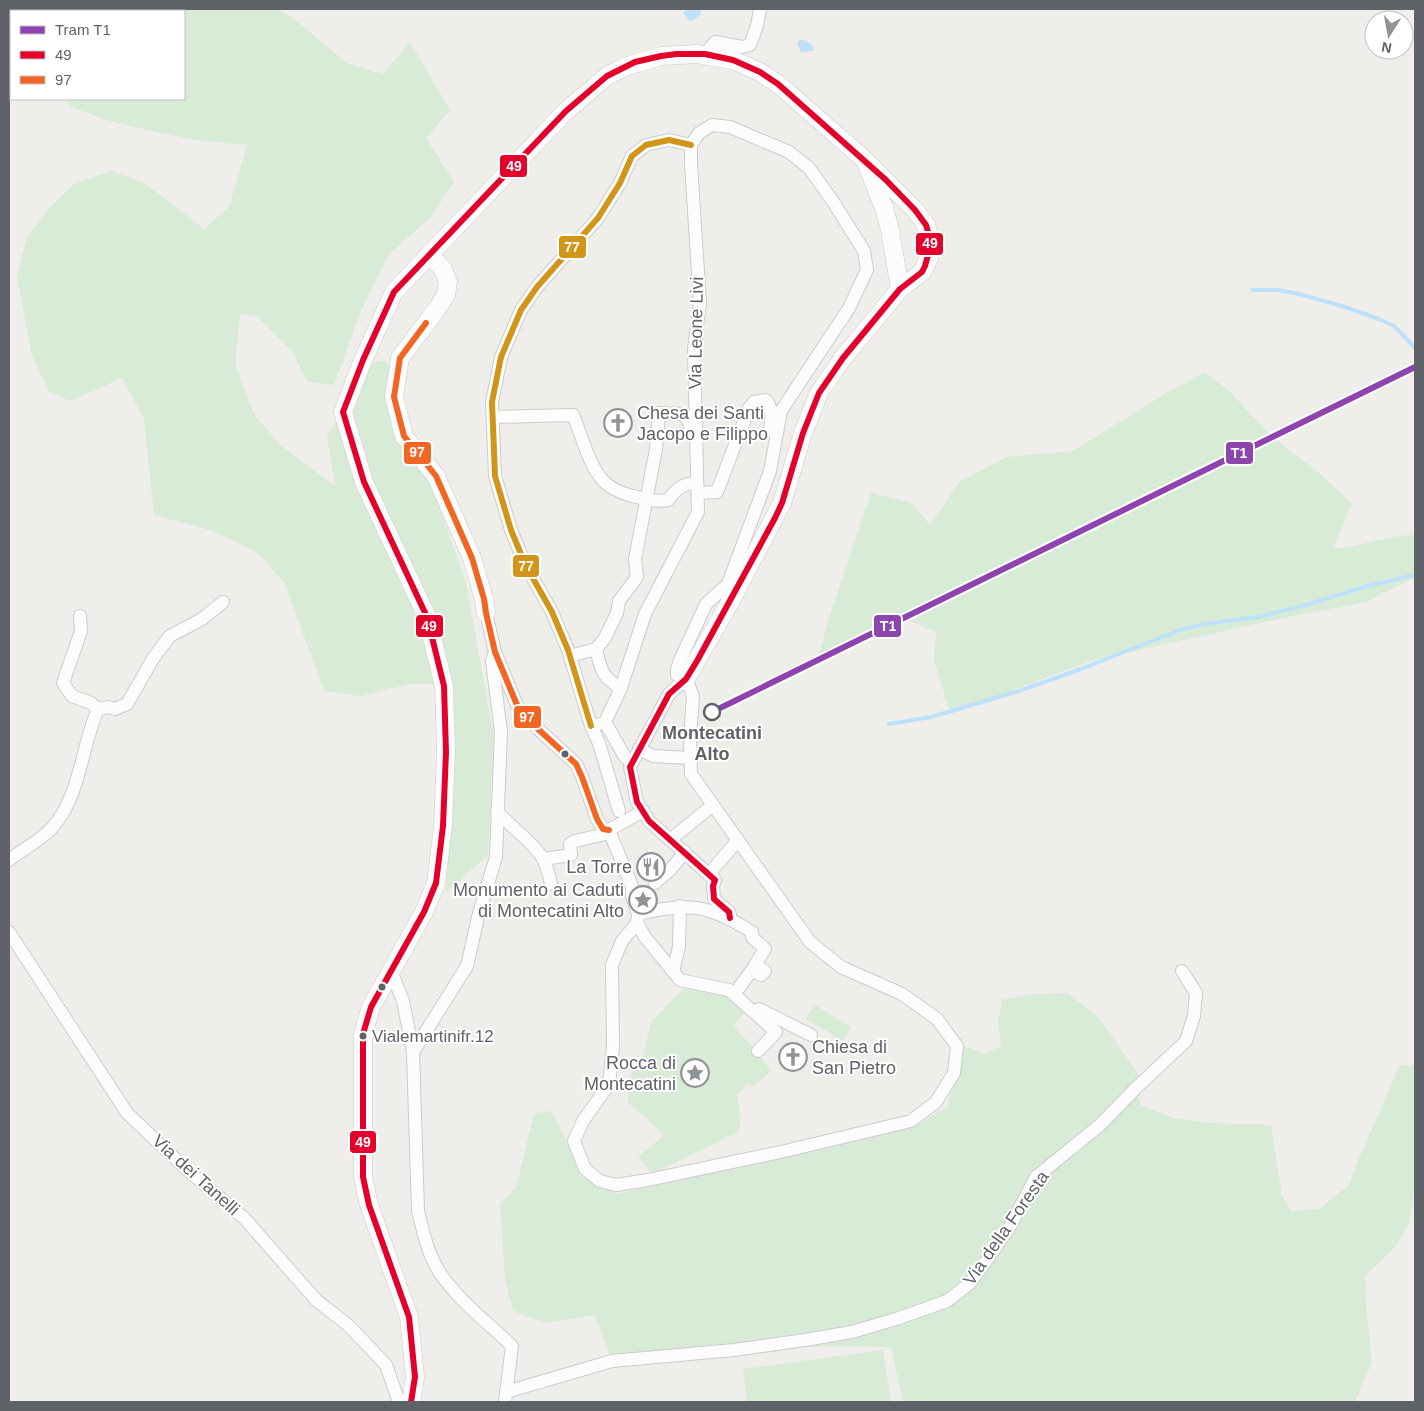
<svg xmlns="http://www.w3.org/2000/svg" width="1424" height="1411" viewBox="0 0 1424 1411" font-family="Helvetica,sans-serif">
<style>
.green{fill:#d8ebd6}
.water{fill:#bfe0f9}
.lines{fill:none;stroke-linecap:round;stroke-linejoin:round}
.stream{stroke:#bfe0f9;stroke-width:4}
.street-casing{stroke:#cbcccc;stroke-width:14}
.secondary-casing{stroke:#cacacb;stroke-width:19}
.street{stroke:#fdfcfc;stroke-width:12}
.secondary{stroke:#fdfcfc;stroke-width:18}
.bus-1-casing{stroke:#fff;stroke-width:10}
.bus-2-casing{stroke:#fff;stroke-width:10}
.bus-3-casing{stroke:#fff;stroke-width:10}
.bus-1{stroke:#e4002b;stroke-width:6}
.bus-2{stroke:#f26522;stroke-width:6}
.bus-3{stroke:#d1951a;stroke-width:6}
.tram-1-casing{stroke:#fff;stroke-width:10}
.tram-1{stroke:#8e44ad;stroke-width:6}
.stop-dot{fill:#fff;stroke:#5f6368;stroke-width:2.5}
.bus-dot{fill:#5f6368;stroke:#fff;stroke-width:2}
.labels{text-anchor:middle;dominant-baseline:central;stroke-width:4;stroke-linejoin:round;paint-order:stroke}
.bus-label{font-size:17px;fill:#5f6368;stroke:#fff;text-anchor:start}
.street-label{font-size:18px;fill:#5f6368;stroke:#fff}
.poi-label{font-size:18px;fill:#5f6368;stroke:#fff;text-anchor:end}
.stop-label{font-size:18px;font-weight:bold;fill:#5f6368;stroke:#fff}
.line-badge{stroke:#fff;stroke-width:2}
.badge-label{font-size:14px;text-anchor:middle;font-weight:bold;fill:#fff}
</style>
<rect width="100%" height="100%" fill="#efeeea"/>
<!-- green -->
<g class="green">
<polygon points="9,9 277,9 293,18 348,64 383,74 410,42 450,110 426,138 454,182 429,219 389,254 361,311 334,385 307,382 293,352 257,316 240,314 235,364 254,414 278,443 335,486 327,436 372,362 385,361 391,369 397,439 430,480 466,583 494,737 488,855 446,892 454,768 453,685 410,684 361,696 324,691 285,584 258,553 213,531 154,515 144,419 122,378 70,401 49,392 32,356 17,277 27,237 52,205 74,184 111,171 143,182 204,229 229,207 247,145 194,140 116,123 70,107 66,99 184,99 184,11 11,11 11,60 9,60"/>
<path d="M 1205,372 L 1229,391 L 1264,428 L 1291,452 L 1323,476 L 1352,504 L 1333,549 C 1362,547 1386,535 1415,535 L 1415,577 L 1366,602 L 1288,617 L 1090,661 L 951,714 L 934,661 L 936,632 L 900,617 L 819,654 L 830,615 L 871,493 L 912,503 L 930,525 L 960,481 L 1007,457 L 1073,451 L 1168,392 Z"/>
<path d="M 686,986 L 726,996 L 744,1013 L 733,1026 L 753,1047 L 771,1071 L 752,1088 L 749,1083 L 737,1094 C 739,1110 743,1115 738,1132 L 652,1174 L 638,1157 L 663,1136 L 650,1121 L 627,1102 L 632,1070 L 640,1070 L 651,1022 Z"/>
<polygon points="1068,993 1098,1017 1139,1075 1137,1094 1141,1105 1174,1118 1212,1123 1271,1125 1282,1196 1291,1211 1319,1209 1349,1185 1358,1160 1400,1065 1415,1066 1415,1187 1409,1223 1396,1246 1365,1276 1367,1316 1372,1362 1355,1402 903,1402 891,1347 758,1346 612,1361 595,1315 544,1323 513,1311 505,1278 500,1203 516,1188 534,1114 551,1111 566,1140 580,1176 617,1194 866,1139 917,1125 947,1107 963,1046 985,1054 1001,1046 998,1022 1002,1000 1032,994"/>
<polygon points="815,1005 851,1027 843,1041 806,1019"/>
<polygon points="883,1350 891,1402 747,1402 743,1369"/>
</g>
<!-- water -->
<g class="water">
<polygon points="688,9 699,9 702,14 690,22 683,12"/>
<path d="M 799,40 C 805,39 812,44 814,49 L 813,51 L 801,52 L 797,44 Z"/>
</g>
<g class="lines">
<!-- stream -->
<g class="stream">
<polyline points="9,41 11,41"/>
<polyline points="1252,290 1278,290 1299,294 1342,306 1379,319 1394,326 1415,348"/>
<polyline points="889,724 931,717 1016,692 1081,669 1180,630 1204,624 1258,617 1306,605 1364,587 1415,575"/>
</g>
<defs>
<g id="street">
<polyline points="705,54 715,42 742,47 750,45 757,26 760,9"/>
<path d="M 493,417 L 573,415 C 582,435 590,472 608,485 C 616,491 627,495 637,497 C 647,500 657,502 668,500 C 676,490 682,483 697,483"/>
<path d="M 698,493 L 717,492 L 749,408 L 754,402 L 766,400 C 773,410 772,418 770,430"/>
<polyline points="486,613 495,652 517,705 538,729 576,764 582,777 597,819 603,829 609,830"/>
<polyline points="80,616 81,631 63,683 72,696 91,703 98,709"/>
<path d="M 596,649 C 601,669 601,677 621,688"/>
<polyline points="570,656 596,649 605,638 617,613 619,601 637,577 635,559 656,449 659,413 683,414 689,422 692,436"/>
<polyline points="686,679 677,675 677,670 680,660 706,604 728,584 770,471 781,411 849,308 867,270 864,251 832,200 809,168 789,152 730,127 712,125 699,133 691,145"/>
<polyline points="686,679 669,694 630,767 637,802 649,821 715,880 713,886 714,899 729,912 730,915"/>
<polyline points="98,709 108,707 115,709 127,704 154,657 170,636 202,619 223,602"/>
<polyline points="599,724 591,726 599,743 619,811"/>
<polyline points="591,726 568,650 552,612 526,566 511,530 495,476 492,402 501,357 521,310 537,287 598,218 620,183 632,156 646,145 669,140 691,145"/>
<polyline points="639,749 653,756 689,758"/>
<polyline points="632,762 625,757 605,722 621,688 645,614 698,512 694,349 700,303 691,164 691,145"/>
<path d="M 497,811 C 511,828 530,839 542,857 C 547,865 549,875 551,884"/>
<path d="M 610,833 L 632,886 L 632,896 L 638,914 C 687,902 708,904 752,932 L 752,937 L 765,949 L 755,965 L 765,971 L 761,975 L 752,970 L 738,989"/>
<polyline points="610,833 609,830 643,811"/>
<polyline points="670,840 713,805"/>
<polyline points="543,859 571,855 570,844 575,841 610,833"/>
<path d="M 9,860 C 23,849 40,841 52,828 C 81,795 81,747 98,709"/>
<polyline points="709,874 738,840"/>
<polyline points="655,883 671,869 685,852"/>
<polyline points="638,916 637,923 645,937 680,980 729,990 776,1032 758,1051"/>
<polyline points="637,923 622,941 612,965 613,1046 609,1084 583,1121 574,1141 585,1169 600,1181 616,1185 648,1180 785,1151 911,1121 936,1102 954,1073 957,1046 937,1019 902,994 841,967 810,942 691,774 690,737 693,696 686,679"/>
<polyline points="9,932 127,1113 184,1167 245,1219 316,1300 348,1325 386,1365 399,1402"/>
<path d="M 391,971 L 403,1001 L 413,1052 L 418,1211 C 423,1231 428,1255 440,1273 C 459,1301 488,1323 512,1346 L 505,1402"/>
<polyline points="673,972 679,947 680,906"/>
<polyline points="759,1009 811,1035"/>
<polyline points="413,1052 467,966 479,913 496,857 501,732 492,661 495,652"/>
<polyline points="506,1392 612,1361 734,1350 805,1340 852,1332 899,1318 947,1301 970,1283 986,1261 1009,1228 1036,1177 1100,1125 1137,1087 1186,1041 1194,1016 1196,993 1182,971"/>
</g>
<g id="secondary">
<polyline points="867,165 884,208 890,230 900,289"/>
<polyline points="429,254 443,269 448,282 446,295 437,309 400,358 394,397 404,436 436,476 472,558 484,599 486,613"/>
<polyline points="411,1402 415,1377 409,1317 369,1205 363,1177 363,1034 371,1007 424,912 436,883 443,826 446,752 444,686 427,617 364,482 343,412 363,360 394,292 566,111 607,76 624,67 661,56 697,54 733,60 760,72 778,84 866,161 915,210 926,225 929,235 930,248 929,258 922,272 900,289 843,358 819,393 803,433 782,503 729,604 686,679"/>
</g>
</defs>
<!-- street casing -->
<use href="#street" class="street-casing"/>
<!-- secondary casing -->
<use href="#secondary" class="secondary-casing"/>
<!-- street -->
<use href="#street" class="street"/>
<!-- secondary -->
<use href="#secondary" class="secondary"/>
<defs>
<polyline id="bus-1" points="411,1402 415,1377 409,1317 369,1205 363,1177 363,1034 371,1007 424,912 436,883 443,826 446,752 444,686 427,617 364,482 343,412 363,360 394,292 566,111 607,76 635,62 661,56 677,54 705,54 733,60 760,72 778,84 886,180 915,210 926,225 929,235 930,248 925,266 922,272 900,289 843,358 819,393 803,433 782,503 775,518 697,661 686,679 669,694 630,767 637,802 649,821 715,880 713,886 714,899 729,912 730,918"/>
<polyline id="bus-2" points="426,323 400,358 394,397 404,436 436,476 472,558 484,599 486,613 495,652 517,705 538,729 576,764 582,777 597,819 603,829 609,830"/>
<polyline id="bus-3" points="591,726 568,650 552,612 526,566 511,530 495,476 492,402 501,357 521,310 537,287 598,218 620,183 632,156 646,145 669,140 691,145"/>
</defs>
<!-- bus-1 casing -->
<use href="#bus-1" class="bus-1-casing"/>
<!-- bus-2 casing -->
<use href="#bus-2" class="bus-2-casing"/>
<!-- bus-3 casing -->
<use href="#bus-3" class="bus-3-casing"/>
<!-- bus-1 -->
<use href="#bus-1" class="bus-1"/>
<!-- bus-2 -->
<use href="#bus-2" class="bus-2"/>
<!-- bus-3 -->
<use href="#bus-3" class="bus-3"/>
<defs>
<polyline id="tram-1" points="712,712 1415,367"/>
</defs>
<!-- tram-1 casing -->
<use href="#tram-1" class="tram-1-casing"/>
<!-- tram-1 -->
<use href="#tram-1" class="tram-1"/>
</g>
<!-- icons -->
<defs>
<symbol id="church-ring" viewBox="-11 -11 22 22"><circle r="9.5" fill="#fff" stroke="#919496" stroke-width="1.5"/><path d="M-1.2-6h2.4v3.5h3.3v2.4h-3.3V6h-2.4V-.1h-3.3v-2.4h3.3Z" fill="#919496"/></symbol>
<symbol id="restaurant-ring" viewBox="-11 -11 22 22"><circle r="9.5" fill="#fff" stroke="#919496" stroke-width="1.5"/><path d="M-5-6h1v4h1v-4h1v4h1v-4h1v5L-1.5 .5V6h-2V.5L-5-1ZM5-6V6H3V1.5H1.5Q1.5-4 5-6Z" fill="#919496"/></symbol>
<symbol id="sight-ring" viewBox="-11 -11 22 22"><circle r="9.5" fill="#fff" stroke="#919496" stroke-width="1.5"/><path d="M0-6L1.8-2.2L6-1.7L2.9 1.2L3.7 5.4L0 3.3L-3.7 5.4L-2.9 1.2L-6-1.7L-1.8-2.2Z" fill="#919496"/></symbol>
</defs>
<g fill-rule="evenodd">
<use href="#church-ring" x="602" y="407" width="32" height="32"/>
<use href="#restaurant-ring" x="635" y="851" width="32" height="32"/>
<use href="#sight-ring" x="627" y="884" width="32" height="32"/>
<use href="#church-ring" x="777" y="1041" width="32" height="32"/>
<use href="#sight-ring" x="679" y="1057" width="32" height="32"/>
</g>
<!-- markers -->
<circle class="stop-dot" cx="712" cy="712" r="8"/>
<g class="bus-dot">
<circle cx="565" cy="754" r="4.5"/>
<circle cx="382" cy="987" r="4.5"/>
<circle cx="363" cy="1036" r="4.5"/>
</g>
<g class="labels">
<!-- bus labels -->
<g class="bus-label">
<text x="372" y="1036">Vialemartinifr.12</text>
</g>
<!-- street labels -->
<g class="street-label">
<text transform="translate(696 333) rotate(-89)">Via Leone Livi</text>
<text transform="translate(196 1175) rotate(42)">Via dei Tanelli</text>
<text transform="translate(1006 1228) rotate(-55)">Via della Foresta</text>
</g>
<!-- poi labels -->
<g class="poi-label">
<text x="637" y="413" text-anchor="start">Chesa dei Santi<tspan x="637" dy="21">Jacopo e Filippo</tspan></text>
<text x="632" y="867">La Torre</text>
<text x="624" y="890">Monumento ai Caduti<tspan x="624" dy="21">di Montecatini Alto</tspan></text>
<text x="812" y="1047" text-anchor="start">Chiesa di<tspan x="812" dy="21">San Pietro</tspan></text>
<text x="676" y="1063">Rocca di<tspan x="676" dy="21">Montecatini</tspan></text>
</g>
<!-- stop labels -->
<g class="stop-label">
<text x="712" y="733">Montecatini<tspan x="712" dy="21">Alto</tspan></text>
</g>
</g>
<g class="line-badge">
<rect x="499" y="154" width="29" height="24" rx="5" fill="#e4002b"/>
<rect x="915" y="232" width="29" height="24" rx="5" fill="#e4002b"/>
<rect x="558" y="235" width="29" height="24" rx="5" fill="#d1951a"/>
<rect x="403" y="441" width="29" height="24" rx="5" fill="#f26522"/>
<rect x="1225" y="441" width="29" height="24" rx="5" fill="#8e44ad"/>
<rect x="512" y="554" width="28" height="24" rx="5" fill="#d1951a"/>
<rect x="873" y="614" width="29" height="24" rx="5" fill="#8e44ad"/>
<rect x="415" y="614" width="29" height="24" rx="5" fill="#e4002b"/>
<rect x="513" y="705" width="29" height="24" rx="5" fill="#f26522"/>
<rect x="349" y="1130" width="28" height="24" rx="5" fill="#e4002b"/>
</g>
<g class="badge-label">
<text x="514" y="171">49</text>
<text x="930" y="248">49</text>
<text x="572" y="252">77</text>
<text x="417" y="457">97</text>
<text x="1239" y="458">T1</text>
<text x="526" y="571">77</text>
<text x="888" y="631">T1</text>
<text x="429" y="631">49</text>
<text x="527" y="722">97</text>
<text x="363" y="1147">49</text>
</g>
<!-- border -->
<rect width="1424" height="1411" fill="none" stroke="#5f6368" stroke-width="20"/>
<!-- legend -->
<rect x="10" y="10" width="175" height="90" fill="#ffffff" stroke="#bfc1c3"/>
<rect x="20" y="26" width="25" height="8" fill="#8e44ad" stroke="#bfc1c3"/>
<text x="55" y="35" font-size="15" fill="#5f6368">Tram T1</text>
<rect x="20" y="51" width="25" height="8" fill="#e4002b" stroke="#bfc1c3"/>
<text x="55" y="60" font-size="15" fill="#5f6368">49</text>
<rect x="20" y="76" width="25" height="8" fill="#f26522" stroke="#bfc1c3"/>
<text x="55" y="85" font-size="15" fill="#5f6368">97</text>
<!-- north arrow -->
<g transform="translate(1389 35) rotate(191)"><circle r="24" fill="#ffffff" stroke="#bfc1c3"/>
<path d="M0-4L9 19L0 12L-9 19Z" fill="#919496"/>
<text y="-8" font-size="14" font-weight="bold" text-anchor="middle" fill="#5f6368">N</text>
</g>
</svg>
